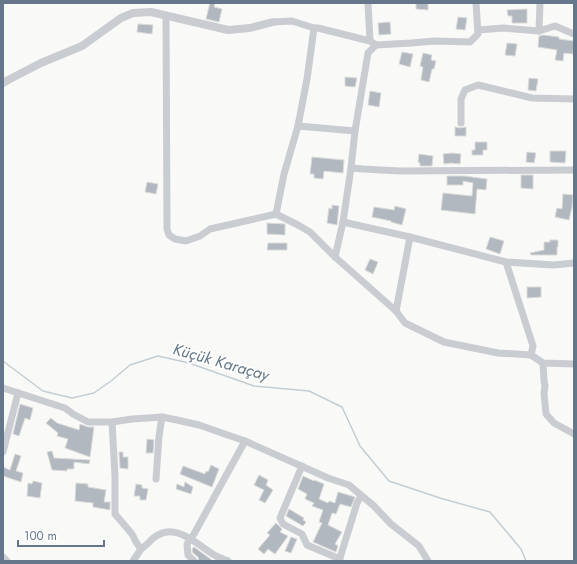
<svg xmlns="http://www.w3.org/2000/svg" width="577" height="564" viewBox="0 0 577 564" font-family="Jost,sans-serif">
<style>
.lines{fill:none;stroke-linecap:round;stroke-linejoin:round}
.stream{stroke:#c3cdd3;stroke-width:1.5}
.building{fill:#b1b8c0;stroke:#dbdbd9}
.minor{stroke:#c9ccd1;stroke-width:7}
.tertiary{stroke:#c9ccd1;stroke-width:8}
.labels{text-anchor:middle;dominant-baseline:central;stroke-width:4;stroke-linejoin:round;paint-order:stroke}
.water-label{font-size:16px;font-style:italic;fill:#627786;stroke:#fff}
</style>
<rect width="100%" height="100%" fill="#f9faf7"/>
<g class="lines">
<!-- stream -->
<polyline class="stream" points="3,361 43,391 72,398 94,393 111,381 130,365 158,356 189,363 254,386 309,391 342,407 360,446 389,481 440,498 490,512 521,549 526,561"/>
</g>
<!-- building -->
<g class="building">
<polygon points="210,3 215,3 214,7 222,9 219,22 206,19"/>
<polygon points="416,3 428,3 428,10 416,9"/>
<polygon points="527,9 527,23 512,23 512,16 508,16 507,10"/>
<polygon points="458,17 467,18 465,30 456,29"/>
<polygon points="390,22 391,34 379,35 378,23"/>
<polygon points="138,24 153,25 152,34 137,32"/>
<polygon points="543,35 559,37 559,39 574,41 573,54 564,53 563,61 555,60 557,50 538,47 539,36"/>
<polygon points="507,43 517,44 515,56 505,55"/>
<polygon points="402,52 413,54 410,67 399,64"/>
<polygon points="423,53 432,55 431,60 436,61 434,69 432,69 429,82 421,80 423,67 420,66"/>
<polygon points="345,77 357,78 355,87 345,86"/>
<polygon points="529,78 538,79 536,91 528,90"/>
<polygon points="370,91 381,93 379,107 368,105"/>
<polygon points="455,127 461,128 466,127 466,136 455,136"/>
<polygon points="475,142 487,142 487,150 483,150 483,155 472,155 472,150 475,150"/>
<polygon points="550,151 566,151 565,163 550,162"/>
<polygon points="527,152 536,153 534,163 526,162"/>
<polygon points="452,153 461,154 460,164 451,163 444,164 443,154"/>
<polygon points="419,154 433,156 432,166 420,166 420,163 418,162"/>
<polygon points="312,157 344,160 343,173 324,171 323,179 314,178 314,174 310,174"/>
<polygon points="521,175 533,175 533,189 521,188"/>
<polygon points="447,176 464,176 487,179 486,190 477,189 475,214 441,210 443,193 472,196 473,183 463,181 463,185 447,185"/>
<polygon points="147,182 158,184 156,194 145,192"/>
<polygon points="563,194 573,195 572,207 569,220 555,217 557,208 562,209"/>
<polygon points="332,205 339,206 337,225 327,223 329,208 332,209"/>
<polygon points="395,206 406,209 402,225 391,222 391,221 372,217 374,207 394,210"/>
<polygon points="267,223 285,224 285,235 267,234"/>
<polygon points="490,237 504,241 500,254 486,249"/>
<polygon points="550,240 558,240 558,247 557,247 557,255 531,255 530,253 544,250 544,242 550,242"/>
<polygon points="268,243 287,243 287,250 267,250"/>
<polygon points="370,259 378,262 373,274 365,270"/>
<polygon points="527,287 541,287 541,297 527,298"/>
<polygon points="20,404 33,408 30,420 25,418 19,436 13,434"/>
<polygon points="51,418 57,423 79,430 80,424 88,427 94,427 90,457 65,448 68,439 57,436 58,433 46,423"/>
<polygon points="147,439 154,440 153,453 146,453"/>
<polygon points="52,451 54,458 90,460 89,464 74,462 74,469 67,469 67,471 52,470 47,452"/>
<polygon points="119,452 123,452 123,457 128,457 128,469 120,468"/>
<polygon points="15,454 21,456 16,471 23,473 21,482 3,476 3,467 10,470"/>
<polygon points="211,465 219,469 212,487 180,474 183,466 205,474 206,471 208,472"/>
<polygon points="259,475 268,480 266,485 273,490 265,503 259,500 264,490 254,485"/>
<polygon points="303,476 314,481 314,480 324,484 319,499 328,503 329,501 335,503 338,492 355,497 351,507 340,504 336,514 332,513 328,525 342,532 335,544 338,546 336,552 313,542 322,523 319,522 323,510 312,506 314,503 305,499 307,494 298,489"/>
<polygon points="33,481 42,483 40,498 27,496 28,483 32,484"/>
<polygon points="185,482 193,487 191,494 176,489 177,484 184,487"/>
<polygon points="76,483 88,484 88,487 106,490 104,502 110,502 110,510 93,507 93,503 75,501"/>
<polygon points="136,484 142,485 142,488 148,489 146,500 140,500 140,496 134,496"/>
<polygon points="289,509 304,518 303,520 306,522 303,526 286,516"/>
<polygon points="276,523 282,529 280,532 288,536 275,554 268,549 264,554 258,549 270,535 267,533"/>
<polygon points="291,537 297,539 291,553 285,551"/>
<polygon points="194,547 205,555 213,561 199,561 198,557 193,553 192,549"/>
</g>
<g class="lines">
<!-- minor -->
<g class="minor">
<polyline points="368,3 370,41"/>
<polyline points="476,3 478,34 470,42 435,41 411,43 376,45 368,53 355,131 351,168 343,222 335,257 396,311 405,323 444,342 498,353 531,355 533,346 506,262"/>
<polyline points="166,16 167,229 169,235 175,239 186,241 200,236 210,229 276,214 298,225 310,232 335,257"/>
<polyline points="273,22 292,21 314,28 318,28 370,41 376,45"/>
<polyline points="478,30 503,28 539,31 555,26 574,34"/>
<polyline points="539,31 540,3"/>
<polyline points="461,123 461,99 465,90 478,85 532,98 574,99"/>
<polyline points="298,126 355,131"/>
<polyline points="351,168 363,169 400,171 574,170"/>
<polyline points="276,214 284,174 298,126 307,79 314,28"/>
<polyline points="343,222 410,237 506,262 554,265 574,263"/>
<polyline points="396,311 410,237"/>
<polyline points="531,355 543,363 574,364"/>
<polyline points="543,363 544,381 545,386 544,393 546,414 554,423 574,434"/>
<polyline points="3,388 65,408 73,414 88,422 112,422 132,419 162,417 177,420 199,425 245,441 328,478 349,485 374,506 391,524 419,546 428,561"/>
<path d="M 112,422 L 115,476 L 115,514 L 132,534 L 136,542 L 141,549 C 148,545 151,538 158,535 C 178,523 200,547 216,556 C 220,558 224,559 228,561"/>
<polyline points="3,452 18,393"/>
<polyline points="302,466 280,518 283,524 302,534 307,545 340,559"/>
<polyline points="156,479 159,436 162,417"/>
<polyline points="3,557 7,561"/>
<polyline points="133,561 141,549"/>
<polyline points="194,561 188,555 187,544 194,534 245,441"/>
<polyline points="339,561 357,503 361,496"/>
</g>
<!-- tertiary -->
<polyline class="tertiary" points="3,83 8,80 41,63 82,46 121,18 133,13 151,12 228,30 250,28 273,22"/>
</g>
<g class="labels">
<!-- water labels -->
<g class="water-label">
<text transform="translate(221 362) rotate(16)">Küçük Karaçay</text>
</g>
</g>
<!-- border -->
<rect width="577" height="564" fill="none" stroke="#66768b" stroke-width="8"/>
<!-- scale -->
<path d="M18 540v6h86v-6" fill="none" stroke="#66768b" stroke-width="2"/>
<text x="24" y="540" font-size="12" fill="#66768b" stroke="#ffffff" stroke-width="3" paint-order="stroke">100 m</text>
</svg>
